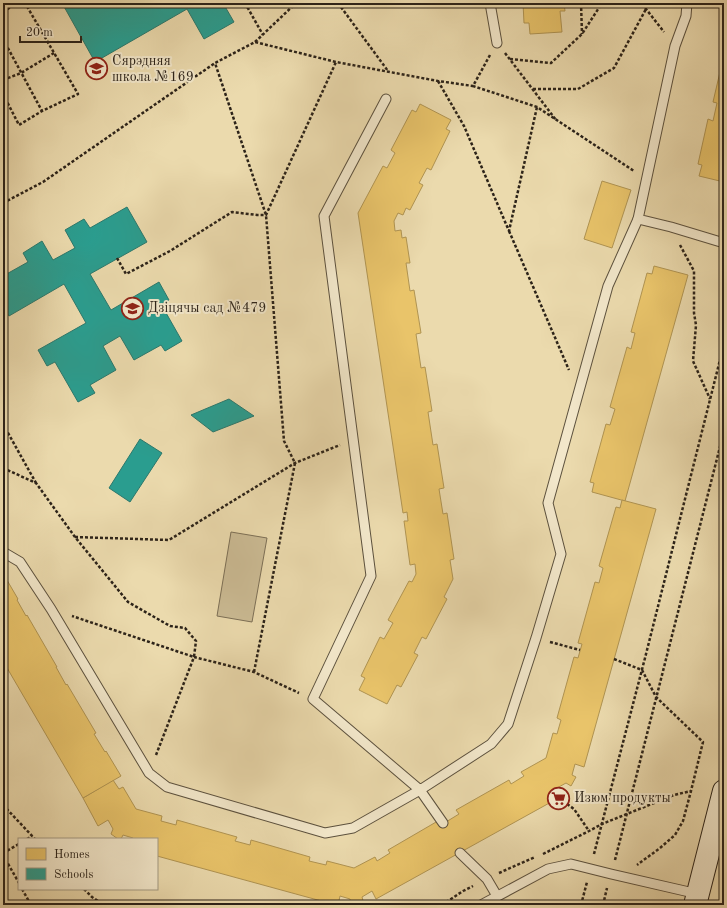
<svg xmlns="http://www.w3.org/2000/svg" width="727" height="908" viewBox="0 0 727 908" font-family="'Old Standard TT',serif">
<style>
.green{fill:#cbbb94;stroke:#7c6f56}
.homes{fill:#e9c46a;stroke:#b09452}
.schools{fill:#2a9d8f;stroke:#2b786c}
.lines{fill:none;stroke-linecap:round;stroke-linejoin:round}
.service-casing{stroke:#5c513e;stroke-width:11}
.secondary-casing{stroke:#2c2319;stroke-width:24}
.path{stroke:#2c2319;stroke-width:2.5;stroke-dasharray:3 2;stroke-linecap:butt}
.service{stroke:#f2e7ca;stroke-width:9}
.secondary{stroke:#f2e7ca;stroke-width:22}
.labels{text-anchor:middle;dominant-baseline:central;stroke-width:4;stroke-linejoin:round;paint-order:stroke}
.poi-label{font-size:14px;fill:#2c2319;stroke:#f2e7ca;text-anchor:start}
</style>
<rect width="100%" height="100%" fill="#ebdaad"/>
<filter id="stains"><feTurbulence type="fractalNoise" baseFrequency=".005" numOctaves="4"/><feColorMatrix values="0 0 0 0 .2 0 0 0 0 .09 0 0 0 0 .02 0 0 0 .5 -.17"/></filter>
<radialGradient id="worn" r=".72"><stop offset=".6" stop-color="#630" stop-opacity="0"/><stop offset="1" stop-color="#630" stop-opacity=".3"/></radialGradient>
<!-- green -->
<polygon class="green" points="231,532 267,538 252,622 217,616"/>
<!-- homes -->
<g class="homes">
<polygon points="523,3 564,3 565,11 560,11 562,32 530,34 529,23 524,23"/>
<polygon points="723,59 724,59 724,182 699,176 702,165 698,164 708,119 713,121 717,103 713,102"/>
<polygon points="420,104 451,120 446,129 450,131 431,170 427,168 419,183 423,185 410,210 406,208 403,215 398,213 394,221 395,231 401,230 402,238 406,237 410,263 406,263 410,291 414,290 421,333 416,334 421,368 425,367 432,411 428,412 433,445 437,444 444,488 439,489 443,514 447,513 454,559 450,560 453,579 444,597 447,599 426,639 422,637 414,653 418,655 401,687 397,685 387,704 359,690 365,678 361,676 380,637 384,639 393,623 388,620 409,581 412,582 416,574 415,564 410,565 404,521 408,521 407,512 403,513 358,213 383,166 387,168 395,153 391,150 412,110 416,112"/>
<polygon points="602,181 631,190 612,248 584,239"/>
<polygon points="654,266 688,275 625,501 592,492 594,483 590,482 606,424 610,425 615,409 610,407 627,347 631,349 635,333 631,332 647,273 652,274"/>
<polygon points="622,500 656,509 584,767 575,764 572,775 576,777 571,786 566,783 557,788 562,796 376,899 372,891 362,897 364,904 362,905 351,905 350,899 340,896 338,905 336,905 157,856 157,839 133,839 133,838 123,835 121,839 118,839 111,834 113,829 108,820 98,826 83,798 113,780 119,789 123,787 136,809 162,816 161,821 176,825 177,820 237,837 235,841 250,845 251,840 310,857 309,861 326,865 327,861 354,868 375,857 377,861 390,853 388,850 443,818 446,822 459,814 456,810 509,780 511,784 524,776 521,772 546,758 553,733 557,734 561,720 557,718 574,657 578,658 582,644 578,643 595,582 599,583 603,568 599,566 616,507 620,508"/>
<polygon points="4,575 18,599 17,600 26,616 27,615 57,667 56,667 66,685 67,684 96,733 94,734 105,752 106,751 121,776 83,798 3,661 3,576"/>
</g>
<!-- schools -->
<g class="schools">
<polygon points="62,3 223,3 234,22 204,39 187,9 95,62"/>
<polygon points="127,207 147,242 90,274 111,310 159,282 169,300 161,304 182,341 165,351 161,345 134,360 120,336 103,346 116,370 90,385 95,393 78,402 55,362 47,366 38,350 86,323 64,284 9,316 3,306 3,276 28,262 23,253 42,241 53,260 75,248 65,230 84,219 90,228"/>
<polygon points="229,399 254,416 213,432 191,415"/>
<polygon points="140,439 162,453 130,502 109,488"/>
</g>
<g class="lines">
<defs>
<g id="service">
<polyline points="490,3 497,43"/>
<polyline points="687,3 686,16 675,46 638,219 671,227 724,243"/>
<polyline points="386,99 324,216 371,576 313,699 420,790 491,744 508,724 536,638 561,554 548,503 608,286 638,219"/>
<polyline points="3,552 20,562 51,609 149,773 167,787 325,833 353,828 420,790 443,823"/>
<polyline points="460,853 487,879 497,896"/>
<polyline points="481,905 548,869 571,864 611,874 698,894"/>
</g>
<polyline id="secondary" points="695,905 724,791"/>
</defs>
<!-- service casing -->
<use href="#service" class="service-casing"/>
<!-- secondary casing -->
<use href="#secondary" class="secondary-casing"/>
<!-- path -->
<g class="path">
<polyline points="245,3 263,35"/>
<polyline points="338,3 388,71"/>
<polyline points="581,3 582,34"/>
<polyline points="644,3 646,9 664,32"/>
<polyline points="225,6 234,3"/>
<polyline points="3,12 17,3"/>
<polyline points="3,39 42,111"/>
<polyline points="255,42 296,3"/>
<polyline points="505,53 556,120"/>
<polyline points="490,55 473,86 537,107 634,171"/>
<polyline points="510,59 551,63 582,34 602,3"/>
<polyline points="3,80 21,73 54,53"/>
<polyline points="438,81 464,126 509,231 537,107"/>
<polyline points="533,89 578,89 614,68 646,9"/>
<polyline points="3,94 19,125 42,111 78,94 25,3"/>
<polyline points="3,203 43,182 215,63"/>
<polyline points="509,231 569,370"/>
<polyline points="680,245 694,271 694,313 696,325 693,361 710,399"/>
<polyline points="117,258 126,274 170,251 232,212 257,215 266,215 336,62"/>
<polyline points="3,424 36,483"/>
<polyline points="3,468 36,483 75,537 128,602 170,626 185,628 196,641 194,657 72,616"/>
<polyline points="75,537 169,540 295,463 340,445"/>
<polyline points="550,642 580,650"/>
<polyline points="614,659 642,670 656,697 703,742 691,791 683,821 675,835 660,848 637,865"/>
<polyline points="254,672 295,463 284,441 266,215 215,63 255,42 336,62 438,81 473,86"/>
<polyline points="156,755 194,657 254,672 299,693"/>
<polyline points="559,798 574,809 589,831"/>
<polyline points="3,805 35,839"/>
<polyline points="27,839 32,836"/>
<polyline points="3,853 19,844"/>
<polyline points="543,854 589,831 602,824 674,795 691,791"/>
<polyline points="594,854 645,658 724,344"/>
<polyline points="3,855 19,883"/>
<polyline points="615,860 724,431"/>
<polyline points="499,873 535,857"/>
<polyline points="22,889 31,905"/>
<polyline points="84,889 92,897 104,905"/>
<polyline points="442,905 463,891 473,886"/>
<polyline points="581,905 587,882"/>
<polyline points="603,905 607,888"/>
</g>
<!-- service -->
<use href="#service" class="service"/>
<!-- secondary -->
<use href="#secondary" class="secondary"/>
</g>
<!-- icons -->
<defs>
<symbol id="school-ring" viewBox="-11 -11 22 22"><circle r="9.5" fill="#f2e7ca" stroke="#8f2418" stroke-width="1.5"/><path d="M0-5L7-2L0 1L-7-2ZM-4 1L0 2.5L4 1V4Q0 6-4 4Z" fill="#8f2418"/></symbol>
<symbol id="supermarket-ring" viewBox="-11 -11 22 22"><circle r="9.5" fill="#f2e7ca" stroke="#8f2418" stroke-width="1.5"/><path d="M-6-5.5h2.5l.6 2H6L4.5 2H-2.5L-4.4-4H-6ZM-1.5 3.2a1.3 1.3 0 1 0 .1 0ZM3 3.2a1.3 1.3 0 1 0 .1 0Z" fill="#8f2418"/></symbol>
</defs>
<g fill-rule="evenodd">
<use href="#school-ring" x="84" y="56" width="25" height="25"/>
<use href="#school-ring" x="120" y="296" width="25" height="25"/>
<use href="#supermarket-ring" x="546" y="786" width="25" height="25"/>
</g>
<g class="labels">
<!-- poi labels -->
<g class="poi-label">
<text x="112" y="61">Сярэдняя<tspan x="112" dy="16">школа №169</tspan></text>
<text x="148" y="308">Дзіцячы сад №479</text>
<text x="574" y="798">Изюм продукты</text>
</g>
</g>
<!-- margin -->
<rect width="727" height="908" fill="none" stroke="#ebdaad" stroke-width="16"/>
<rect x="4" y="4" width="719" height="900" fill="none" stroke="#2c2319" stroke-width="2"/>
<rect x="8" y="8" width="711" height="892" fill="none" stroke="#2c2319"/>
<!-- legend -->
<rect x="18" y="838" width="140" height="52" fill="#f2e7ca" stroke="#a39983"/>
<rect x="26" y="848" width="20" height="12" fill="#e9c46a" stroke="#a39983"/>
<text x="54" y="858" font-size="12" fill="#2c2319">Homes</text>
<rect x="26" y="868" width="20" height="12" fill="#2a9d8f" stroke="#a39983"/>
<text x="54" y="878" font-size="12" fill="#2c2319">Schools</text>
<!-- scale -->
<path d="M20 36v6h61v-6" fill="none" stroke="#2c2319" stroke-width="2"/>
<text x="26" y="36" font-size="12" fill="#2c2319" stroke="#f2e7ca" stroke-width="3" paint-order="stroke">20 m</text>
<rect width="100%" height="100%" filter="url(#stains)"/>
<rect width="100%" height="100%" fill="url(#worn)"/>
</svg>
